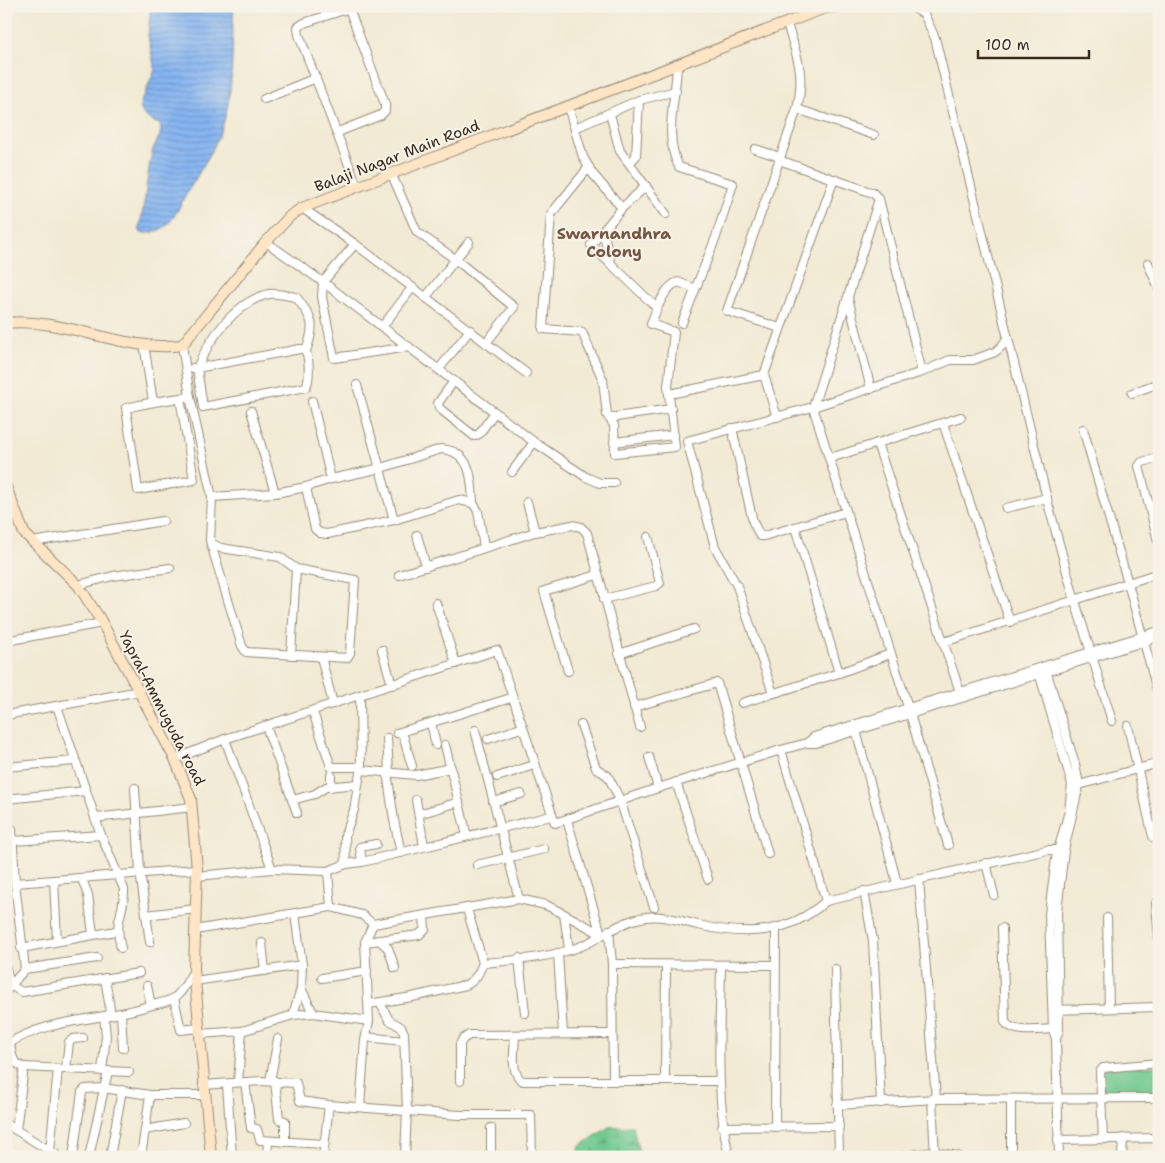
<svg xmlns="http://www.w3.org/2000/svg" width="1165" height="1163" viewBox="0 0 1165 1163" font-family="'Shantell Sans',sans-serif">
<style>
.wetland{fill:url(#wetland-marsh);stroke:#567a56}
.park{fill:#71c98f;stroke:#567a56}
.water{fill:url(#water-rules);stroke:#607088}
.lines{fill:none;stroke-linecap:round;stroke-linejoin:round}
.street-casing{stroke:#968a79;stroke-width:10}
.secondary-casing{stroke:#968a79;stroke-width:12}
.street{stroke:#fff;stroke-width:8}
.secondary{stroke:#fee5c5;stroke-width:10}
.labels{text-anchor:middle;dominant-baseline:central;stroke-width:4;stroke-linejoin:round;paint-order:stroke}
.street-label{font-size:15px;fill:#3b2a1e;stroke:#f7f3e8}
.neighbourhood-label{font-size:16px;font-weight:bold;fill:#755544;stroke:#f7f3e8}
</style>
<defs>
<pattern id="wetland-marsh" width="20" height="14" patternUnits="userSpaceOnUse" patternTransform="scale(1.25)"><rect width="20" height="14" fill="#71c98f"/><path d="M1 5h8M5 5V1M11 12h8M15 12V8" fill="none" stroke="#5ea374"/></pattern>
<pattern id="water-rules" width="6" height="5" patternUnits="userSpaceOnUse" patternTransform="scale(1.25)"><rect width="6" height="5" fill="#86b5f1"/><path d="M0 2.5h6" fill="none" stroke="#6f93c3"/></pattern>
</defs>
<rect width="100%" height="100%" fill="#f7f3e8"/>
<filter id="ink" filterUnits="userSpaceOnUse"><feTurbulence type="fractalNoise" baseFrequency=".02" numOctaves="2"/><feDisplacementMap in="SourceGraphic" scale="10" xChannelSelector="R" yChannelSelector="G"/><feConvolveMatrix kernelMatrix="1 2 1 2 8 2 1 2 1" color-interpolation-filters="sRGB"/></filter>
<filter id="wash" filterUnits="userSpaceOnUse"><feTurbulence type="fractalNoise" baseFrequency=".0096" numOctaves="4" result="noise"/><feDisplacementMap in="SourceGraphic" scale="20" xChannelSelector="R" yChannelSelector="G"/><feGaussianBlur stdDeviation="1.12" result="paint"/><feColorMatrix in="noise" values="0 0 0 0 0 0 0 0 0 0 0 0 0 0 0 0 0 1.4 0 .05"/><feComposite in="paint" operator="in"/></filter>
<g filter="url(#wash)">
<rect width="100%" height="100%" fill="#f2ead4"/>
<!-- wetland -->
<polygon class="wetland" points="633,1126 640,1157 578,1157 580,1146 609,1127"/>
<!-- park -->
<polygon class="park" points="1158,1066 1158,1093 1103,1094 1103,1068"/>
<!-- water -->
<path class="water" d="M 151,6 L 234,6 C 231,44 235,87 223,124 C 215,149 199,172 186,195 C 174,216 169,234 141,233 L 139,228 C 146,203 146,178 152,153 C 154,142 164,136 160,124 C 149,120 141,116 140,104 L 155,70 L 148,36 Z"/>
</g>
<g filter="url(#ink)">
<g class="lines">
<defs>
<g id="street">
<polyline points="356,6 304,23 298,27 299,35 357,186"/>
<polyline points="910,6 924,14 935,38 1049,507 1075,601 1112,721"/>
<path d="M 677,66 C 676,99 663,136 679,167 L 733,184 L 716,237 L 682,323"/>
<polyline points="264,99 316,78"/>
<path d="M 568,106 L 583,157 L 592,173 L 622,208 L 603,231 L 611,264 L 657,308 C 663,297 666,287 678,282 L 695,289"/>
<polyline points="797,109 874,135"/>
<polyline points="610,114 620,151 666,214"/>
<polyline points="575,128 639,100 676,91"/>
<polyline points="338,132 381,115 385,111 385,104 348,6"/>
<polyline points="755,149 780,157"/>
<polyline points="779,160 873,193 879,199 922,372"/>
<polyline points="630,163 636,156 639,100"/>
<polyline points="589,167 551,214 543,329 582,332 603,380 607,415 614,425 615,453 675,447 668,386 674,332 651,324 657,308"/>
<polyline points="391,173 417,232 455,259 514,307 486,343"/>
<polyline points="879,199 813,407 908,707 948,845"/>
<polyline points="302,208 355,244 526,373"/>
<polyline points="622,208 646,186"/>
<polyline points="603,231 591,245 611,264"/>
<polyline points="266,242 323,282 534,442 586,477 600,483 614,483"/>
<polyline points="355,244 323,282 322,297 334,358 409,347"/>
<polyline points="1148,263 1159,289"/>
<polyline points="426,297 469,242"/>
<polyline points="848,298 871,389"/>
<polyline points="382,327 412,288"/>
<path d="M 780,328 L 727,311 L 797,109 C 805,73 798,59 787,24"/>
<polyline points="144,344 153,402"/>
<polyline points="182,345 190,397 212,497 210,541 242,646 246,652 347,658 350,653 355,580 296,569 280,557 221,548 212,544"/>
<path d="M 300,349 L 304,349 C 310,356 310,379 306,387 L 203,407 L 197,368 Z"/>
<path d="M 193,368 L 197,368 C 209,339 236,301 269,294 C 277,293 288,296 296,297 C 313,319 316,324 306,351"/>
<polyline points="439,369 470,330"/>
<polyline points="454,381 438,403 439,408 474,436 479,434 495,412"/>
<polyline points="357,385 394,520"/>
<polyline points="1132,393 1159,383"/>
<polyline points="669,394 764,375"/>
<path d="M 180,398 L 194,480 L 138,490 L 126,408 C 147,403 168,399 190,397"/>
<path d="M 312,401 L 331,479 L 381,468 L 441,449 C 471,451 472,478 473,503"/>
<polyline points="251,411 275,493"/>
<polyline points="777,417 764,375 834,179"/>
<polyline points="609,418 671,409"/>
<polyline points="943,423 1010,622"/>
<polyline points="732,428 753,522 760,536 764,536 846,512"/>
<polyline points="1083,429 1128,583 1159,697"/>
<polyline points="614,442 674,435"/>
<polyline points="877,443 960,692"/>
<polyline points="830,458 961,417"/>
<polyline points="512,472 534,442"/>
<polyline points="306,487 331,479"/>
<polyline points="212,497 275,493 306,487 315,529 320,533 327,534 394,520 459,500 473,503 478,511 484,547"/>
<polyline points="527,502 535,532"/>
<polyline points="1006,508 1047,498"/>
<polyline points="795,527 839,673"/>
<polyline points="417,535 426,567"/>
<polyline points="1158,541 1139,466 1142,462 1159,458"/>
<polyline points="32,542 163,521"/>
<polyline points="399,575 535,532 572,525 581,527 587,533 640,727"/>
<polyline points="78,585 113,576 170,568"/>
<polyline points="604,599 656,586 660,583 648,537"/>
<polyline points="436,603 456,664"/>
<polyline points="6,641 102,623"/>
<polyline points="944,642 1159,573"/>
<polyline points="382,650 392,685"/>
<polyline points="619,654 694,629"/>
<polyline points="291,655 296,569"/>
<polyline points="321,657 333,704"/>
<polyline points="1045,667 1075,764 1079,785 1064,850 1057,911 1059,1029 1056,1039"/>
<polyline points="1038,669 1072,784 1069,811 1056,858 1049,914 1053,1029 1056,1039 1059,1157"/>
<polyline points="568,671 544,591 597,575"/>
<polyline points="773,693 737,586 715,547 687,441 813,407 922,372 950,360 973,360 995,352 1002,346 1008,337"/>
<polyline points="742,703 839,673 890,654"/>
<path d="M 57,706 L 101,835 L 124,889 C 125,913 113,920 121,948"/>
<polyline points="634,707 717,683 768,854"/>
<polyline points="313,712 331,767 361,767"/>
<polyline points="6,715 140,691"/>
<polyline points="431,723 436,745"/>
<polyline points="581,725 596,768 608,776 620,800 654,907"/>
<polyline points="266,726 297,813"/>
<polyline points="1128,726 1153,837"/>
<polyline points="475,730 519,899"/>
<polyline points="856,730 897,883"/>
<polyline points="402,732 412,766"/>
<polyline points="397,733 511,698"/>
<polyline points="387,738 389,772"/>
<polyline points="225,739 272,869"/>
<polyline points="488,739 521,728"/>
<polyline points="807,743 814,737 1159,631"/>
<polyline points="445,745 467,836"/>
<polyline points="781,750 826,901"/>
<polyline points="649,757 658,788"/>
<polyline points="175,759 225,739 497,650 555,823 658,788 781,750 807,743 816,743 1159,637"/>
<polyline points="6,767 74,761"/>
<polyline points="361,770 416,775 451,768"/>
<polyline points="387,772 394,820 401,853"/>
<polyline points="331,775 331,787"/>
<polyline points="497,777 534,765"/>
<polyline points="676,782 708,879"/>
<polyline points="1074,784 1079,785 1159,763"/>
<polyline points="135,788 140,872 150,942"/>
<polyline points="6,799 86,791"/>
<polyline points="292,800 315,794 326,787 358,784"/>
<polyline points="416,800 424,846"/>
<polyline points="493,802 521,794"/>
<polyline points="419,814 459,802"/>
<polyline points="95,818 192,807"/>
<polyline points="567,820 601,934"/>
<polyline points="12,829 15,883 25,969"/>
<polyline points="13,841 101,835"/>
<polyline points="362,862 360,847 376,844"/>
<polyline points="986,863 994,895"/>
<polyline points="346,864 345,835 354,810 361,767 360,695"/>
<polyline points="477,865 544,849"/>
<polyline points="328,871 331,907"/>
<polyline points="197,876 272,869 328,871 346,864 362,862 551,816"/>
<polyline points="82,879 88,895 93,934"/>
<polyline points="919,879 936,1099"/>
<polyline points="54,880 57,941"/>
<polyline points="15,883 197,869"/>
<polyline points="864,891 873,941 881,1103"/>
<polyline points="1156,903 1159,939"/>
<polyline points="467,909 483,963"/>
<polyline points="146,915 196,909"/>
<polyline points="1107,918 1109,1008"/>
<path d="M 1002,928 L 1005,1022 C 1014,1035 1043,1029 1057,1029"/>
<polyline points="195,930 331,907 362,915 373,924 519,899 546,905 564,914"/>
<polyline points="609,930 612,964 613,1081"/>
<polyline points="379,940 388,948 395,968"/>
<polyline points="365,942 419,935 425,929 424,917"/>
<polyline points="262,943 265,971"/>
<polyline points="21,948 116,931"/>
<polyline points="569,949 564,914 601,934"/>
<polyline points="558,953 563,1034"/>
<polyline points="519,958 525,1013"/>
<polyline points="612,964 775,965"/>
<path d="M 721,966 C 720,1030 715,1094 729,1157"/>
<polyline points="6,968 10,985 22,992 139,973"/>
<polyline points="835,969 839,1157"/>
<polyline points="105,978 111,1015"/>
<polyline points="322,978 367,971"/>
<polyline points="195,981 302,965"/>
<polyline points="147,986 151,1005"/>
<polyline points="301,988 313,1013"/>
<polyline points="6,991 25,969 97,958"/>
<polyline points="174,998 181,1030 199,1028"/>
<polyline points="380,1003 389,1020 401,1027 404,1033 407,1110 405,1157"/>
<path d="M 369,1004 L 412,997 L 466,985 C 476,980 479,973 483,963 C 512,961 565,956 590,942 C 608,932 625,920 646,917 C 663,915 681,921 698,925 C 746,936 788,935 826,901 L 1047,850 L 1064,850"/>
<polyline points="1053,1010 1159,1007"/>
<polyline points="121,1013 123,1048"/>
<polyline points="293,1015 301,988 302,965 295,914"/>
<polyline points="200,1034 242,1031 293,1015 313,1013 369,1021"/>
<path d="M 515,1035 C 515,1048 509,1074 523,1081 L 719,1081"/>
<polyline points="366,1037 404,1041"/>
<path d="M 10,1043 C 12,1055 11,1063 24,1067 L 129,1072"/>
<path d="M 6,1045 C 47,1018 99,1021 145,1007 C 154,1004 166,1003 174,998 C 184,991 188,980 194,970"/>
<polyline points="66,1069 69,1042 73,1039 83,1038"/>
<polyline points="102,1071 106,1036 104,1016"/>
<polyline points="270,1081 278,1039"/>
<polyline points="275,1081 279,1119 285,1121 285,1142"/>
<polyline points="460,1081 460,1044 463,1039 469,1035 612,1034"/>
<polyline points="665,1081 666,965"/>
<polyline points="238,1082 242,1031"/>
<polyline points="245,1082 251,1128 257,1129 260,1140 323,1144"/>
<polyline points="227,1084 232,1157"/>
<polyline points="203,1085 261,1081 296,1083 300,1101 329,1105 459,1115 531,1115 532,1157"/>
<polyline points="932,1099 935,1157"/>
<polyline points="837,1105 936,1099 1159,1098"/>
<polyline points="360,1107 365,1040 369,1021 365,942 373,924"/>
<polyline points="6,1124 60,1157"/>
<polyline points="722,1127 839,1126"/>
<polyline points="775,1127 776,930"/>
<polyline points="491,1128 491,1157"/>
<polyline points="16,1130 24,1067"/>
<polyline points="145,1130 184,1123"/>
<polyline points="1103,1139 1100,1072 1103,1068 1159,1063"/>
<polyline points="1058,1140 1159,1138"/>
<polyline points="50,1151 58,1069"/>
<polyline points="73,1157 82,1092 85,1089 103,1088 150,1095 204,1095"/>
<polyline points="89,1157 108,1071"/>
<polyline points="110,1157 122,1090"/>
<polyline points="141,1157 150,1095"/>
<polyline points="267,1157 268,1141"/>
<polyline points="323,1157 329,1105"/>
<polyline points="1011,1157 1011,1099"/>
<polyline points="1122,1157 1123,1138"/>
</g>
<g id="secondary">
<path d="M 6,323 C 66,317 124,353 182,345 L 266,242 L 290,216 L 302,208 L 825,8 L 840,6"/>
<polyline points="6,487 24,533 78,585 100,619 175,759 191,799 197,869 194,969 211,1157"/>
<polyline points="903,1157 934,1153 957,1157"/>
</g>
</defs>
<!-- street casing -->
<use href="#street" class="street-casing"/>
<!-- secondary casing -->
<use href="#secondary" class="secondary-casing"/>
<!-- street -->
<use href="#street" class="street"/>
<!-- secondary -->
<use href="#secondary" class="secondary"/>
</g>
</g>
<g class="labels">
<!-- street labels -->
<g class="street-label">
<text transform="translate(397 156) rotate(-21)">Balaji Nagar Main Road</text>
<text transform="translate(162 708) rotate(63)">Yapral-Ammuguda road</text>
</g>
<!-- neighbourhood labels -->
<g class="neighbourhood-label">
<text x="614" y="233">Swarnandhra<tspan x="614" dy="18">Colony</tspan></text>
</g>
</g>
<!-- margin -->
<rect width="1165" height="1163" fill="none" stroke="#f7f3e8" stroke-width="25"/>
<!-- scale -->
<path d="M978 50v8h111v-8" fill="none" stroke="#3b2a1e" stroke-width="2.5"/>
<text x="985" y="50" font-size="15" fill="#3b2a1e" stroke="#f7f3e8" stroke-width="4" paint-order="stroke">100 m</text>
</svg>
